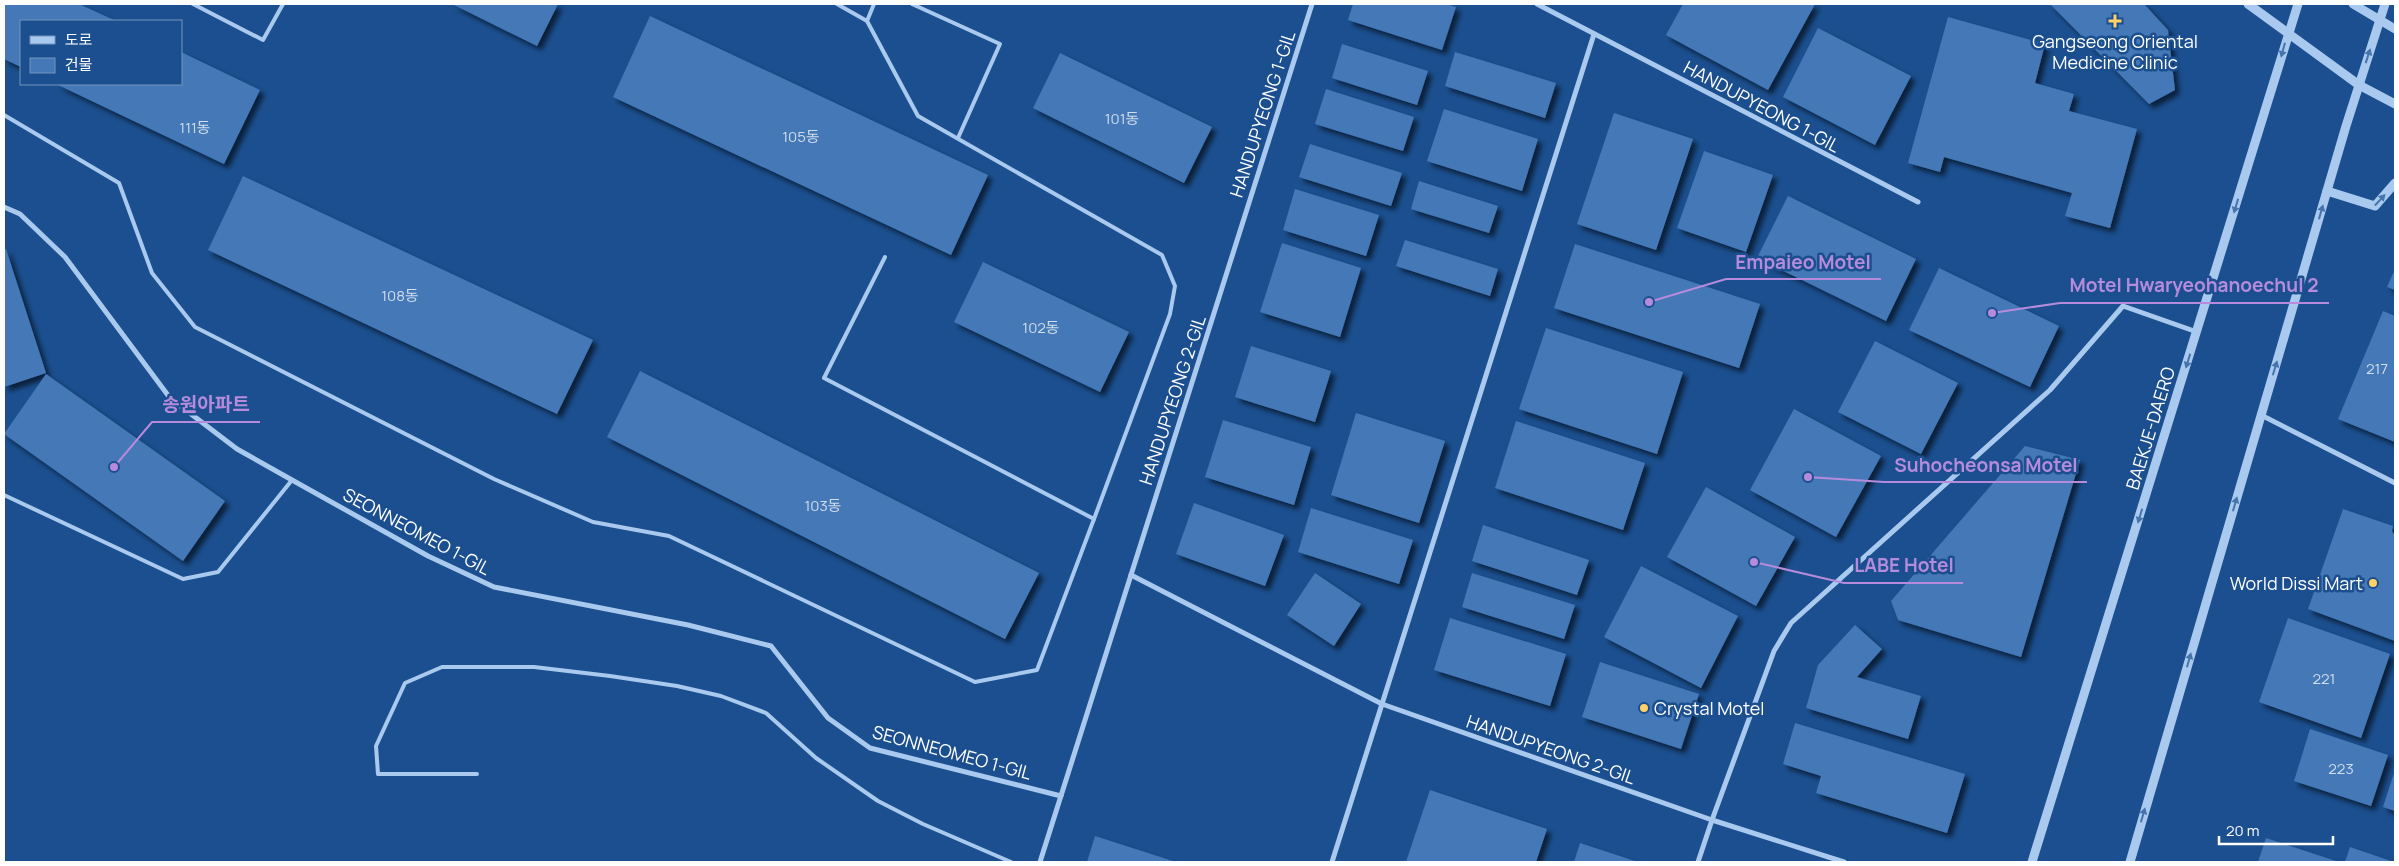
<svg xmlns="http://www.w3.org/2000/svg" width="2399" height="866" viewBox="0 0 2399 866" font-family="Manrope,'Noto Sans KR',sans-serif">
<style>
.building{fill:#4478b7;filter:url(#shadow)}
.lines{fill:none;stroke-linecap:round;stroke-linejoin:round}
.service{stroke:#a9c9ee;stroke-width:4}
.minor{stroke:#a9c9ee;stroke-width:5}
.tertiary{stroke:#a9c9ee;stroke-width:9}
.oneway{fill:#4674ac}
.poi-dot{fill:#ffd166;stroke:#1b4f8f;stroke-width:2}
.labels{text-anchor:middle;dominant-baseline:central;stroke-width:5;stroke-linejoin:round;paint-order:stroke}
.number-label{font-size:15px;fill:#d0dded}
.poi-label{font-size:18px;fill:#fff;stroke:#1b4f8f}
.street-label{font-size:18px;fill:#fff;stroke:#1b4f8f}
.leader{fill:none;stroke:#b68bdc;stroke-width:2}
.callout-dot{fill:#b68bdc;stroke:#1b4f8f;stroke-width:2}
.callout-label{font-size:19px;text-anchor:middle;font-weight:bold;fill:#b68bdc;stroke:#1b4f8f;stroke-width:5;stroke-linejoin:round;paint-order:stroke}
</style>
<defs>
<filter id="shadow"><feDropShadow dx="4.5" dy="4.5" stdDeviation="2.5" flood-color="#0009"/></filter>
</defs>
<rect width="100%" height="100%" fill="#1b4f8f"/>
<!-- building -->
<g class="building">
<polygon points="4,4 79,4 116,21 21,21 21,67 4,59"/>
<polygon points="452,4 558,4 537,46"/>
<polygon points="1353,4 1446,4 1456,7 1442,50 1348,20"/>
<polygon points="1683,4 1815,4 1768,90 1666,35"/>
<polygon points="2050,4 2144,4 2168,30 2175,90 2149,104"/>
<polygon points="650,16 988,175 951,255 613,97"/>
<polygon points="1948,17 2045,44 2035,83 2074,94 2069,111 2137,129 2110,228 2065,216 2072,193 1944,157 1940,172 1908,163"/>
<polygon points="1818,28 1911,76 1875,145 1783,97"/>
<polygon points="1342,44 1428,71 1417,105 1332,78"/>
<polygon points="181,52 260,90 224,164 56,84 181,84"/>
<polygon points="1455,52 1556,83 1545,118 1445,86"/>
<polygon points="1060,53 1212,127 1184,183 1033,108"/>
<polygon points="1326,89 1414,117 1403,151 1315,124"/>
<polygon points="1444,109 1538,139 1522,191 1427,161"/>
<polygon points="1614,113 1693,139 1656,250 1577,224"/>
<polygon points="1310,144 1402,173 1391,206 1299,177"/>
<polygon points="1704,151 1773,175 1746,252 1677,228"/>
<polygon points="243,176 593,340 557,414 208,250"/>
<polygon points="1419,181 1498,206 1489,233 1411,209"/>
<polygon points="1295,189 1379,215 1366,256 1283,230"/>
<polygon points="1788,196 1916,259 1886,321 1757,258"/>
<polygon points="1405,240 1498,269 1490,296 1396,266"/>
<polygon points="1282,243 1361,268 1340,337 1260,312"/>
<polygon points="1575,244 1760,304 1739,368 1554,308"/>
<polygon points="6,249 46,373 4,387 4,250"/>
<polygon points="983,262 1129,332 1100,392 954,322"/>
<polygon points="1939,268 2059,326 2030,387 1909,330"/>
<polygon points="2395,269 2395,290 2387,287"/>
<polygon points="2383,311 2395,316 2395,442 2338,419"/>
<polygon points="1546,328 1683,372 1657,454 1519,409"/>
<polygon points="1875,341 1958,383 1921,454 1838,412"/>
<polygon points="1251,346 1331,371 1315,422 1235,397"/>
<polygon points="640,371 1039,573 1005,639 607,437"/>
<polygon points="46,374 225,501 183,561 4,434"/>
<polygon points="1794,409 1881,456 1836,537 1750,490"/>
<polygon points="1356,413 1445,441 1419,523 1331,495"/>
<polygon points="1223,420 1311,447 1294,505 1205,477"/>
<polygon points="1516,421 1645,463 1623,530 1495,488"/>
<polygon points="2025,446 2080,460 2021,657 1898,620 1891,601"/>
<polygon points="1706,487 1795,537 1756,606 1667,557"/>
<polygon points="1194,503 1284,535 1265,586 1176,554"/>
<polygon points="1311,508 1413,540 1399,584 1298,552"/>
<polygon points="2343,509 2393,526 2392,531 2395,536 2395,641 2308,609"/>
<polygon points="1483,525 1589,560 1577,595 1472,561"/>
<polygon points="1641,566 1738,616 1701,688 1604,637"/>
<polygon points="1315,573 1361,604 1334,646 1287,615"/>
<polygon points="1472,573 1575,605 1564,639 1462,607"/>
<polygon points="1450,618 1566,654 1550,706 1434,670"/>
<polygon points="2288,618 2390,654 2361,738 2259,702"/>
<polygon points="1855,625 1882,649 1857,677 1921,696 1908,739 1806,708 1818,665"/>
<polygon points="1600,662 1699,694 1681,749 1582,717"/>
<polygon points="1795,723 1965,774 1947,833 1816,793 1821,776 1783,764"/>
<polygon points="2310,729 2388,755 2371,806 2294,781"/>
<polygon points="2395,770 2395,811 2383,807"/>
<polygon points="1430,790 1547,829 1536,862 1406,862"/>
<polygon points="1095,836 1176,862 1087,862"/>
<polygon points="2266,838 2339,862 2258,862"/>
<polygon points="1580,843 1638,862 1574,862"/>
<polygon points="2350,847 2394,862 2345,862"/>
</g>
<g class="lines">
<!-- service -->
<g class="service">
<polyline points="193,4 263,40 283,4"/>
<polyline points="837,4 867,21 918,116 1162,255 1175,286 1170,314 1094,519 824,378 885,257"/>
<polyline points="912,4 1000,44 958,138"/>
<polyline points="867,21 874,4"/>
<polyline points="4,115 119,183 152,273 195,327 494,479 593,522 669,536 975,682 1037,670 1094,519"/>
<polyline points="4,495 183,579 218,572 292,480"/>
<polyline points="477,774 378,774 376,746 405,683 442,667 534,667 610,676 677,686 721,696 766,713 816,758 878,801 923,824 1011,862"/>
</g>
<!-- minor -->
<g class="minor">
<polyline points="1537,4 1918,202"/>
<polyline points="4,207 20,214 65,257 170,398 237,449 292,480 428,556 494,587 688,625 771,646 828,718 870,748 1061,796"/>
<polyline points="2261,415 2395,483"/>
<polyline points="1131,575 1382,704 1712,820 1844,862"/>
<polyline points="1040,862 1312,4"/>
<polyline points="1332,862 1594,34"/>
<polyline points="1698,862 1712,820 1774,651 1791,623 2050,390 2123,306 2197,332"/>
</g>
<!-- tertiary -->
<g class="tertiary">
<polyline points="2248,4 2359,85 2395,104"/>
<polyline points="2353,4 2395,29"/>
<polyline points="2327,191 2375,206 2395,183"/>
<polyline points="2032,862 2298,4"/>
<polyline points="2130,862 2346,126 2385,4"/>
</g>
</g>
<!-- one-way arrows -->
<defs><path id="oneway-solid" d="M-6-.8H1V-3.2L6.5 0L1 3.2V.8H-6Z" transform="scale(1.25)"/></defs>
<g class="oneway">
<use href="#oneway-solid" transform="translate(2283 50) rotate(105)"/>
<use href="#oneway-solid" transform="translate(2368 56) rotate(-72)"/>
<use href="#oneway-solid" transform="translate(2380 200) rotate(-47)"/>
<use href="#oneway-solid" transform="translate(2236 206) rotate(107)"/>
<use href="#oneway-solid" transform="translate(2321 212) rotate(-74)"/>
<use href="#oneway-solid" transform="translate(2188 361) rotate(107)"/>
<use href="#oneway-solid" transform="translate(2275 368) rotate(-73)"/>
<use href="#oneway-solid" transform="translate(2235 504) rotate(-74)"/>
<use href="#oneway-solid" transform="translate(2140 516) rotate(107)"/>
<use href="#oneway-solid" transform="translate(2189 660) rotate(-74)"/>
<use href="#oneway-solid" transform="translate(2143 815) rotate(-74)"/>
</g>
<!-- markers -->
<g class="poi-dot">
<path d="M2112.5 13.5h5v5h5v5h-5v5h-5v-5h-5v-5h5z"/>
<circle cx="2373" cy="583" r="5"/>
<circle cx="1644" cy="708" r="5"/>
</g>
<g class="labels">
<!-- number labels -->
<g class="number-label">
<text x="1122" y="118">101동</text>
<text x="195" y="127">111동</text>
<text x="801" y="136">105동</text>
<text x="400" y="295">108동</text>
<text x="1041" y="327">102동</text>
<text x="2377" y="368">217</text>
<text x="823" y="505">103동</text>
<text x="2324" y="678">221</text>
<text x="2341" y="768">223</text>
</g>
<!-- poi labels -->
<g class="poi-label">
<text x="2115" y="41">Gangseong Oriental<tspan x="2115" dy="21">Medicine Clinic</tspan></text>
<text x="2363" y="583" text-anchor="end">World Dissi Mart</text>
<text x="1654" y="708" text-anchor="start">Crystal Motel</text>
</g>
<!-- street labels -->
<g class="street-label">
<text transform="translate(1762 106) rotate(28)">HANDUPYEONG 1-GIL</text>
<text transform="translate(1262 114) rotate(-72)">HANDUPYEONG 1-GIL</text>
<text transform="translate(1172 400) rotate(-72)">HANDUPYEONG 2-GIL</text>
<text transform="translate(2150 428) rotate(-73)">BAEKJE-DAERO</text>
<text transform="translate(417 531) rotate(28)">SEONNEOMEO 1-GIL</text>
<text transform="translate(1551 749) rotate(19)">HANDUPYEONG 2-GIL</text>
<text transform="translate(952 752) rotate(15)">SEONNEOMEO 1-GIL</text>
</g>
</g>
<!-- callouts -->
<path class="leader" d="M1649 302L1726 279H1881M1992 313L2060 303H2329M114 467L152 422H260M1808 477L1884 482H2087M1754 562L1844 583H1963"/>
<g class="callout-dot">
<circle cx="1649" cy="302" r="5"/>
<circle cx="1992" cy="313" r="5"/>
<circle cx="114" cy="467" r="5"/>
<circle cx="1808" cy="477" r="5"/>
<circle cx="1754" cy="562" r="5"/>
</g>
<g class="callout-label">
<text x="1803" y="269">Empaieo Motel</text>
<text x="2194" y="292">Motel Hwaryeohanoechul 2</text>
<text x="206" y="411">송원아파트</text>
<text x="1986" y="472">Suhocheonsa Motel</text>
<text x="1904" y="572">LABE Hotel</text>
</g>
<!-- border -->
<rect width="2399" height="866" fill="none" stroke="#ffffff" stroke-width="10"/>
<!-- legend -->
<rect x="20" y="20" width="162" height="65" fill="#1b4f8f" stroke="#7695bc"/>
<rect x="30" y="36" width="25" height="8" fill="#a9c9ee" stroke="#7695bc"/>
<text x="65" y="45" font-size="15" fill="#ffffff">도로</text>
<rect x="30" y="58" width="25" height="15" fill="#4478b7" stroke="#7695bc"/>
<text x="65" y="70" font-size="15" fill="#ffffff">건물</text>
<!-- scale -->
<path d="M2219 836v8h114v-8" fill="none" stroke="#ffffff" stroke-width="2.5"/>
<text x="2226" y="836" font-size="15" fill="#ffffff" stroke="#1b4f8f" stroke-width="4" paint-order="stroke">20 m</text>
</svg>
